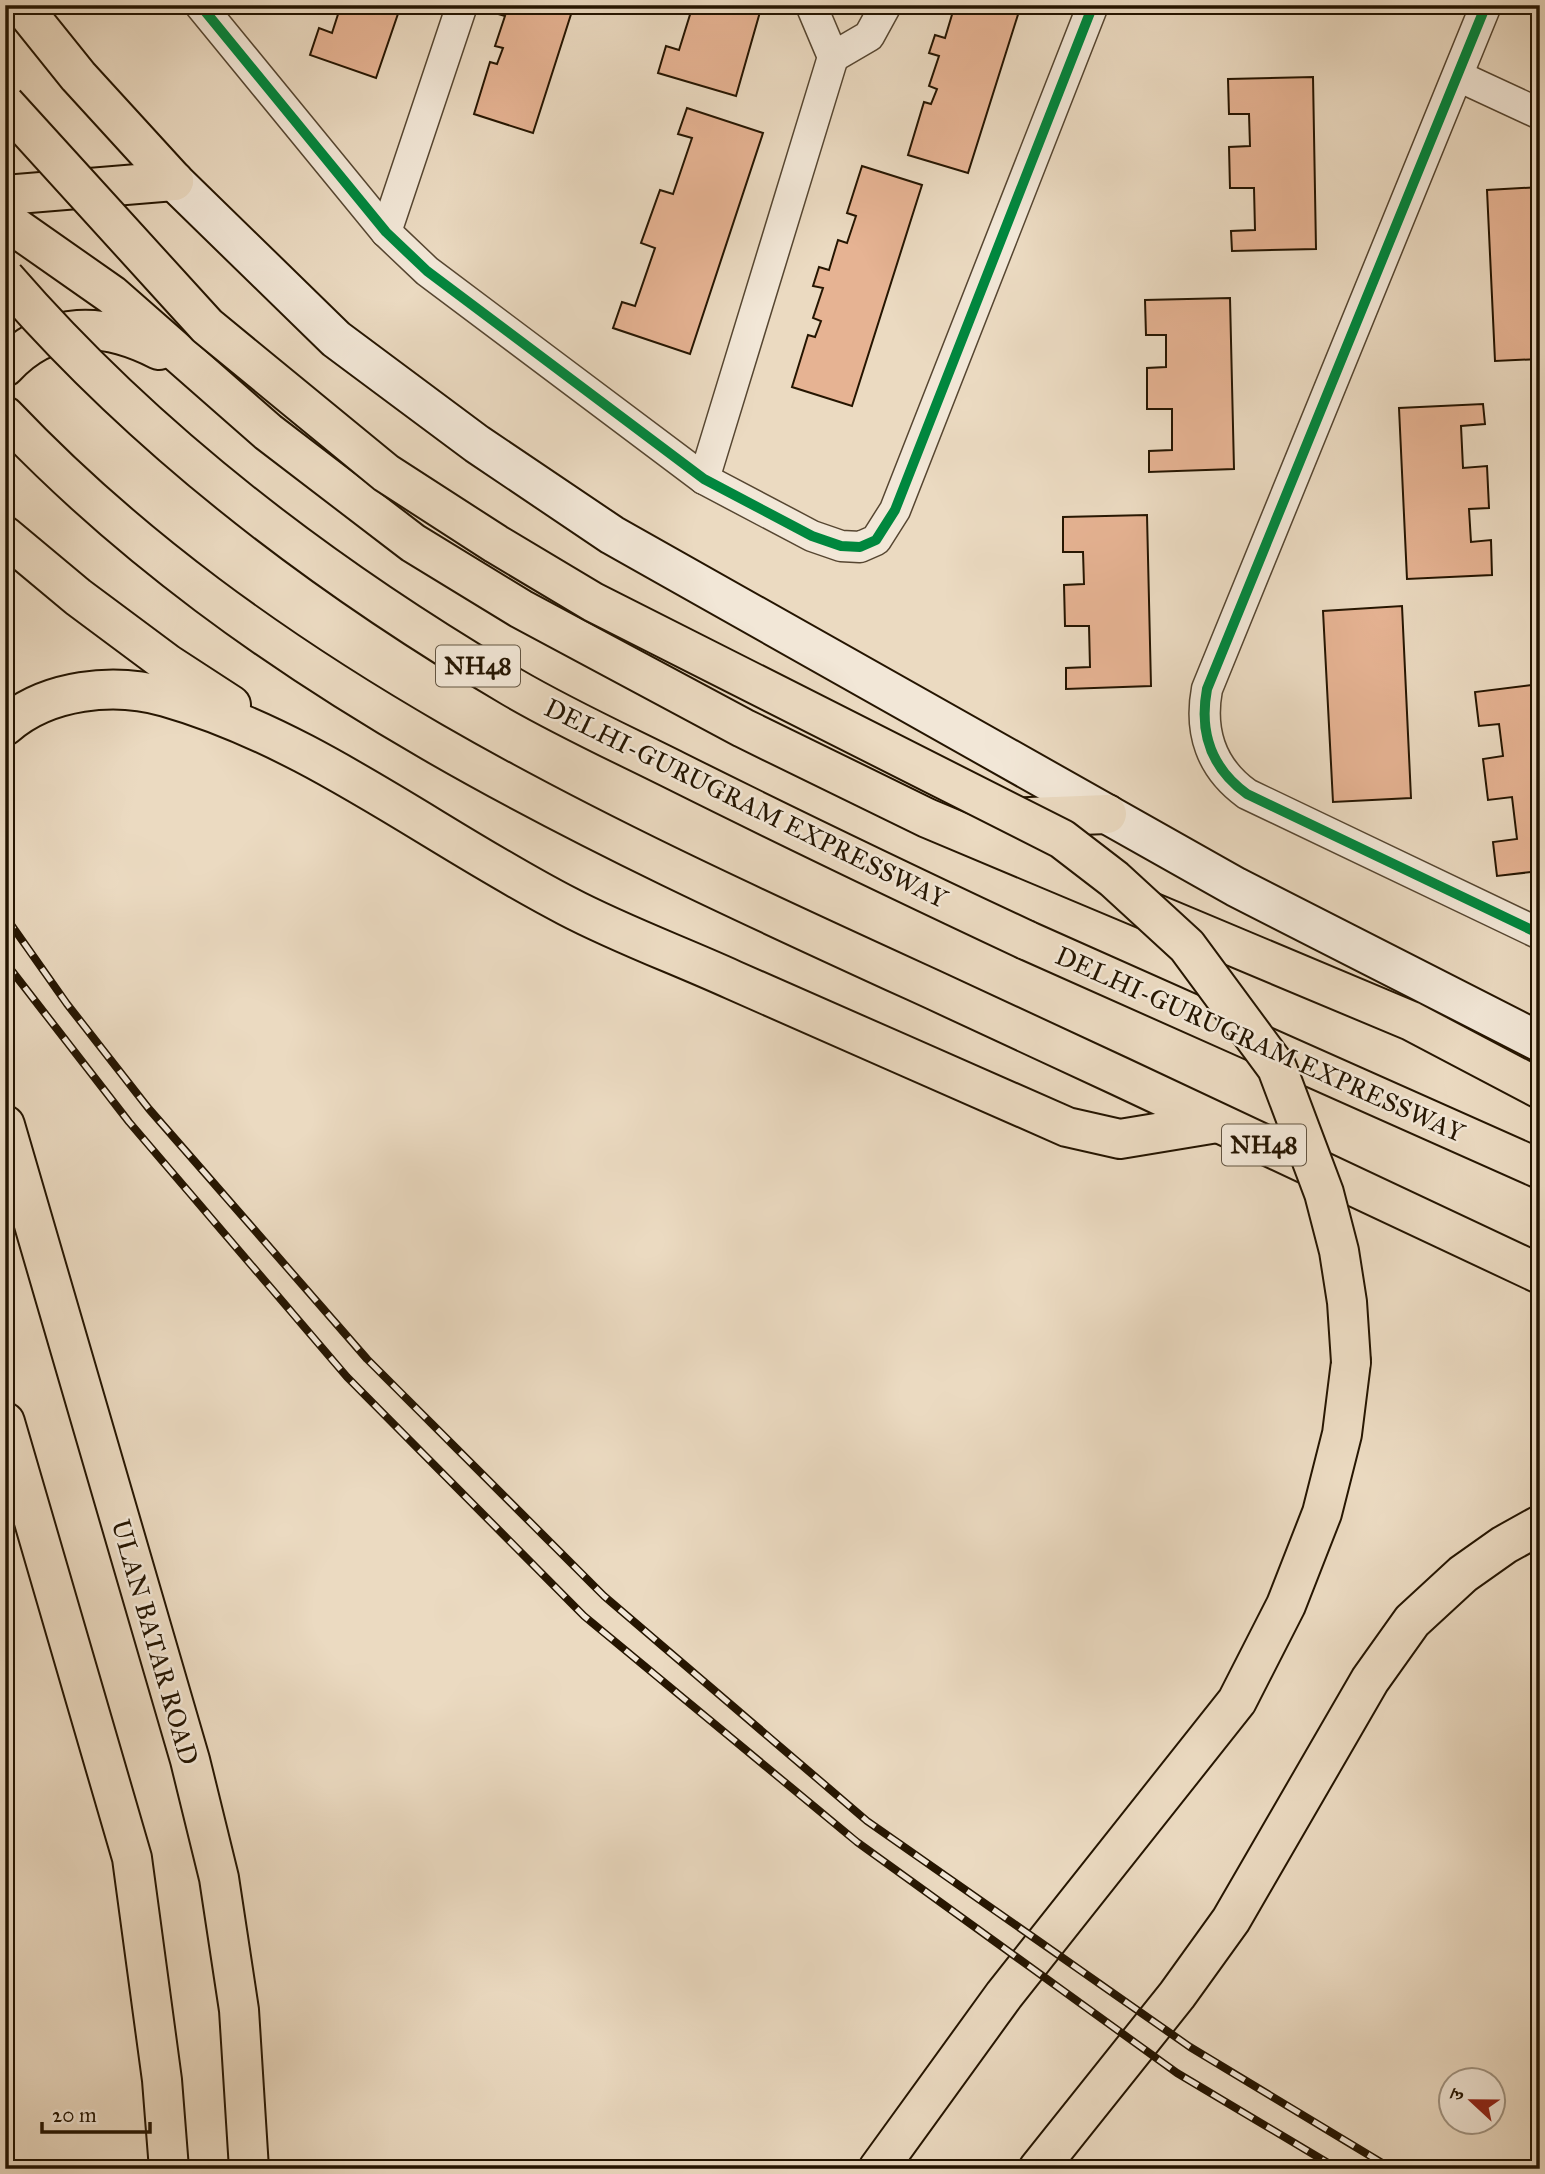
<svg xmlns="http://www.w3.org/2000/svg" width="1545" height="2174" viewBox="0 0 1545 2174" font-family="'IM FELL Great Primer','Noto Serif Devanagari',serif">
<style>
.building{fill:#e6b393;stroke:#251501;stroke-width:2}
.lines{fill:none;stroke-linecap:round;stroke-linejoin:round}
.street-casing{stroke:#564631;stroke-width:33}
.secondary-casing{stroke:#251501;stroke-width:42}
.primary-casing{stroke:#251501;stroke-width:42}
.highway-casing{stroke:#251501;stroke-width:42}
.street{stroke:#f2e7d7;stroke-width:30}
.secondary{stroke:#f2e7d7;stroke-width:38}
.primary{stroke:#ebdac1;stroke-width:38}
.highway{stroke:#ebdac1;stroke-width:38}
.rail-casing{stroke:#251501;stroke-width:8}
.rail{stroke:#f2e7d7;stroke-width:5;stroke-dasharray:16;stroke-linecap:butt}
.highway-bridge-casing{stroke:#251501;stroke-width:42;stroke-linecap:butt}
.highway-bridge{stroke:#ebdac1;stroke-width:38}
.cycleway-casing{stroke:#f2e7d7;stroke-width:15}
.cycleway{stroke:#00873e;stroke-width:10}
.labels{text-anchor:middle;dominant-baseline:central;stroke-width:5;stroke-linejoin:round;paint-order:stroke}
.shield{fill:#f2e7d7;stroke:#625441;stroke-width:2}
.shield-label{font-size:24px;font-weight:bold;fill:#251501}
.street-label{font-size:26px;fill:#251501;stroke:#f2e7d7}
</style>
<rect width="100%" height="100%" fill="#ebdac1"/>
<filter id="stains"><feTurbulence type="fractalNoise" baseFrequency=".00286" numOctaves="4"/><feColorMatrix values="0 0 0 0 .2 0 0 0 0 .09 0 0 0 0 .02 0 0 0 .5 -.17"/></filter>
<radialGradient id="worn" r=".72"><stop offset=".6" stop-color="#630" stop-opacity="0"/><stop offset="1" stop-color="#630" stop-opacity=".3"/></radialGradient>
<!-- building -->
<g class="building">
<polygon points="341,5 401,5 376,78 310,55 319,28 332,33"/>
<polygon points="497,5 574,5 533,133 474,114 490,62 497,64 503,48 495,46 505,16 495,13"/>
<polygon points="693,5 762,5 736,96 658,73 666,46 679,50"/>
<polygon points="965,5 1021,5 968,173 908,155 924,102 931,104 937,89 929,86 939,56 929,53 935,35 945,38 954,8 963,11"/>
<polygon points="1313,77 1316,249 1232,251 1231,231 1255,230 1254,188 1230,188 1229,147 1250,146 1249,114 1229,114 1228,79"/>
<polygon points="687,108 763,133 690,354 613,328 622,302 635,306 655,248 641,243 660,190 673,194 692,138 678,134"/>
<polygon points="862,166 922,185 852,406 792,387 808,335 815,337 821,321 813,318 823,288 813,286 819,267 829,270 838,240 847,243 856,216 847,213"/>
<polygon points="1540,187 1540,359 1495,361 1487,190"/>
<polygon points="1230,298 1234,469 1149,472 1149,451 1172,450 1172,409 1147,409 1147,368 1166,367 1166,335 1146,335 1145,300"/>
<polygon points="1483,404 1485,424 1461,426 1463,468 1487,466 1489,508 1469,509 1471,542 1491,540 1492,575 1407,579 1399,408"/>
<polygon points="1147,515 1151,686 1066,689 1066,668 1090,667 1089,626 1065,626 1064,585 1084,584 1083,552 1063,552 1063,517"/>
<polygon points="1402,606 1411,798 1333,802 1323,611"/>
<polygon points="1540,684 1540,871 1497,876 1493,842 1517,839 1512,797 1488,800 1483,759 1503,756 1499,724 1479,726 1475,692"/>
</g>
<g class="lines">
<defs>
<g id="street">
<polyline points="200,5 386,232 427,271 704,479 812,536 841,546 860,547 876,540 895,510 1093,5"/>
<path d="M 1486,5 L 1207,689 C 1199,732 1211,768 1247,794 L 1540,934"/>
<polyline points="833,57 869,36 886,5"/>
<polyline points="1458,76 1540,114"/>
<polyline points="386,232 462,5"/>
<polyline points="704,479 833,57 811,5"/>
</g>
<polyline id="secondary" points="174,181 336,339 477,444 612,535 1236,887 1540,1042"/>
<g id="primary">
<polyline points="21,5 78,76 174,181"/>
<polyline points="5,195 174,181"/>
<polyline points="5,1125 190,1760 219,1878 239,2010 249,2169"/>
<polyline points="5,1422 132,1858 162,2080 169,2169"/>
</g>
<g id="highway">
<polyline points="5,220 112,295 268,432 413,543 521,609 743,728 927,818 1411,1021 1540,1089"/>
<path d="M 5,367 C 49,319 104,322 159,350"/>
<path d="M 5,416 C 262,686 604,839 936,991 C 1138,1084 1339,1180 1540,1274"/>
<polyline points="5,536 78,597 168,664 231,705"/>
<path d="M 5,726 C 47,689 114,682 166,697 C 313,739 433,837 567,906 C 620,934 678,955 733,980 C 844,1029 956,1078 1067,1127 L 1120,1139 L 1217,1123"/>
<polyline points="1003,818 1107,814"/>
<polyline points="1026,940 1540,1169"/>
<polyline points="878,2169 1004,1995 1237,1701 1286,1605 1322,1513 1342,1434 1351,1362"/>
<polyline points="1038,2169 1177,1995 1231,1920 1370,1680 1412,1621 1463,1574 1504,1545 1540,1525"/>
</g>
</defs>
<!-- street casing -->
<use href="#street" class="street-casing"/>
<!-- secondary casing -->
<use href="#secondary" class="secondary-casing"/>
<!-- primary casing -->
<use href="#primary" class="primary-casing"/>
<!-- highway casing -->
<use href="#highway" class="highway-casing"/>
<!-- street -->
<use href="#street" class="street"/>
<!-- secondary -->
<use href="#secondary" class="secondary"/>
<!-- primary -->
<use href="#primary" class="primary"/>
<!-- highway -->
<use href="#highway" class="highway"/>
<defs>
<g id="rail">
<polyline points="5,916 67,1004 149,1109 367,1359 604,1596 867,1821 1190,2047 1392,2169"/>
<polyline points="5,962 129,1122 347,1377 584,1616 857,1842 1177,2073 1338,2169"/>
</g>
</defs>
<!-- rail casing -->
<use href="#rail" class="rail-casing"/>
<!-- rail -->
<use href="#rail" class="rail"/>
<defs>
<g id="highway-bridge">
<polyline points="5,104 207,326 386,473 496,544 593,602 1062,839 1114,879 1187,946 1277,1068 1324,1193 1339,1251 1347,1302 1351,1362"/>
<path d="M 5,278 C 148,443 325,577 512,687 C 565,718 622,744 676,771 C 792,829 909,885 1026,940"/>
</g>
</defs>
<!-- highway-bridge casing -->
<use href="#highway-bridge" class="highway-bridge-casing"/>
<!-- highway-bridge -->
<use href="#highway-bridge" class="highway-bridge"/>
<defs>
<g id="cycleway">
<polyline points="200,5 386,232 427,271 704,479 812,536 841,546 860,547 876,540 895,510 1093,5"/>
<path d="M 1486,5 L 1207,689 C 1199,732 1211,768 1247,794 L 1540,934"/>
</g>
</defs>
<!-- cycleway casing -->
<use href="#cycleway" class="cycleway-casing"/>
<!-- cycleway -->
<use href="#cycleway" class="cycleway"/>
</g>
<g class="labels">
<!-- shield labels -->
<g class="shield">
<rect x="436" y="645.5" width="84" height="41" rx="5"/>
<rect x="1222" y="1124.5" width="84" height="41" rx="5"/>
</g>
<g class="shield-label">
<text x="478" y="666">NH48</text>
<text x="1264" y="1145">NH48</text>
</g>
<!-- street labels -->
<g class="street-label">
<text transform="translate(746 803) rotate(26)">DELHI-GURUGRAM EXPRESSWAY</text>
<text transform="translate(1260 1044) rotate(24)">DELHI-GURUGRAM EXPRESSWAY</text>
<text transform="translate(155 1642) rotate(74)">ULAN BATAR ROAD</text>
</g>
</g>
<!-- margin -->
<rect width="1545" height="2174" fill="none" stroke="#ebdac1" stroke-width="28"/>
<rect x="7" y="7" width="1531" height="2160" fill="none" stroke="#251501" stroke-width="3.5"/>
<rect x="14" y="14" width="1517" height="2146" fill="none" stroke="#251501" stroke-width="2"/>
<!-- north arrow -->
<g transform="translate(1472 2101) rotate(292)"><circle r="33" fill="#f2e7d7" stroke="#a09381" stroke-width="2"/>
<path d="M0-5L12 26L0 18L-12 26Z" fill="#8f2418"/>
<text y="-10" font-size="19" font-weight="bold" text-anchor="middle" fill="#251501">उ</text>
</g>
<!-- scale -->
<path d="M42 2122v10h108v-10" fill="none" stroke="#251501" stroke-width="3.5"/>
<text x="52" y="2122" font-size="21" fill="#251501" stroke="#f2e7d7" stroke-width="5" paint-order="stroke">20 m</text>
<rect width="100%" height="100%" filter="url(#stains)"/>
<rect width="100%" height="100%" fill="url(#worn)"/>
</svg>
